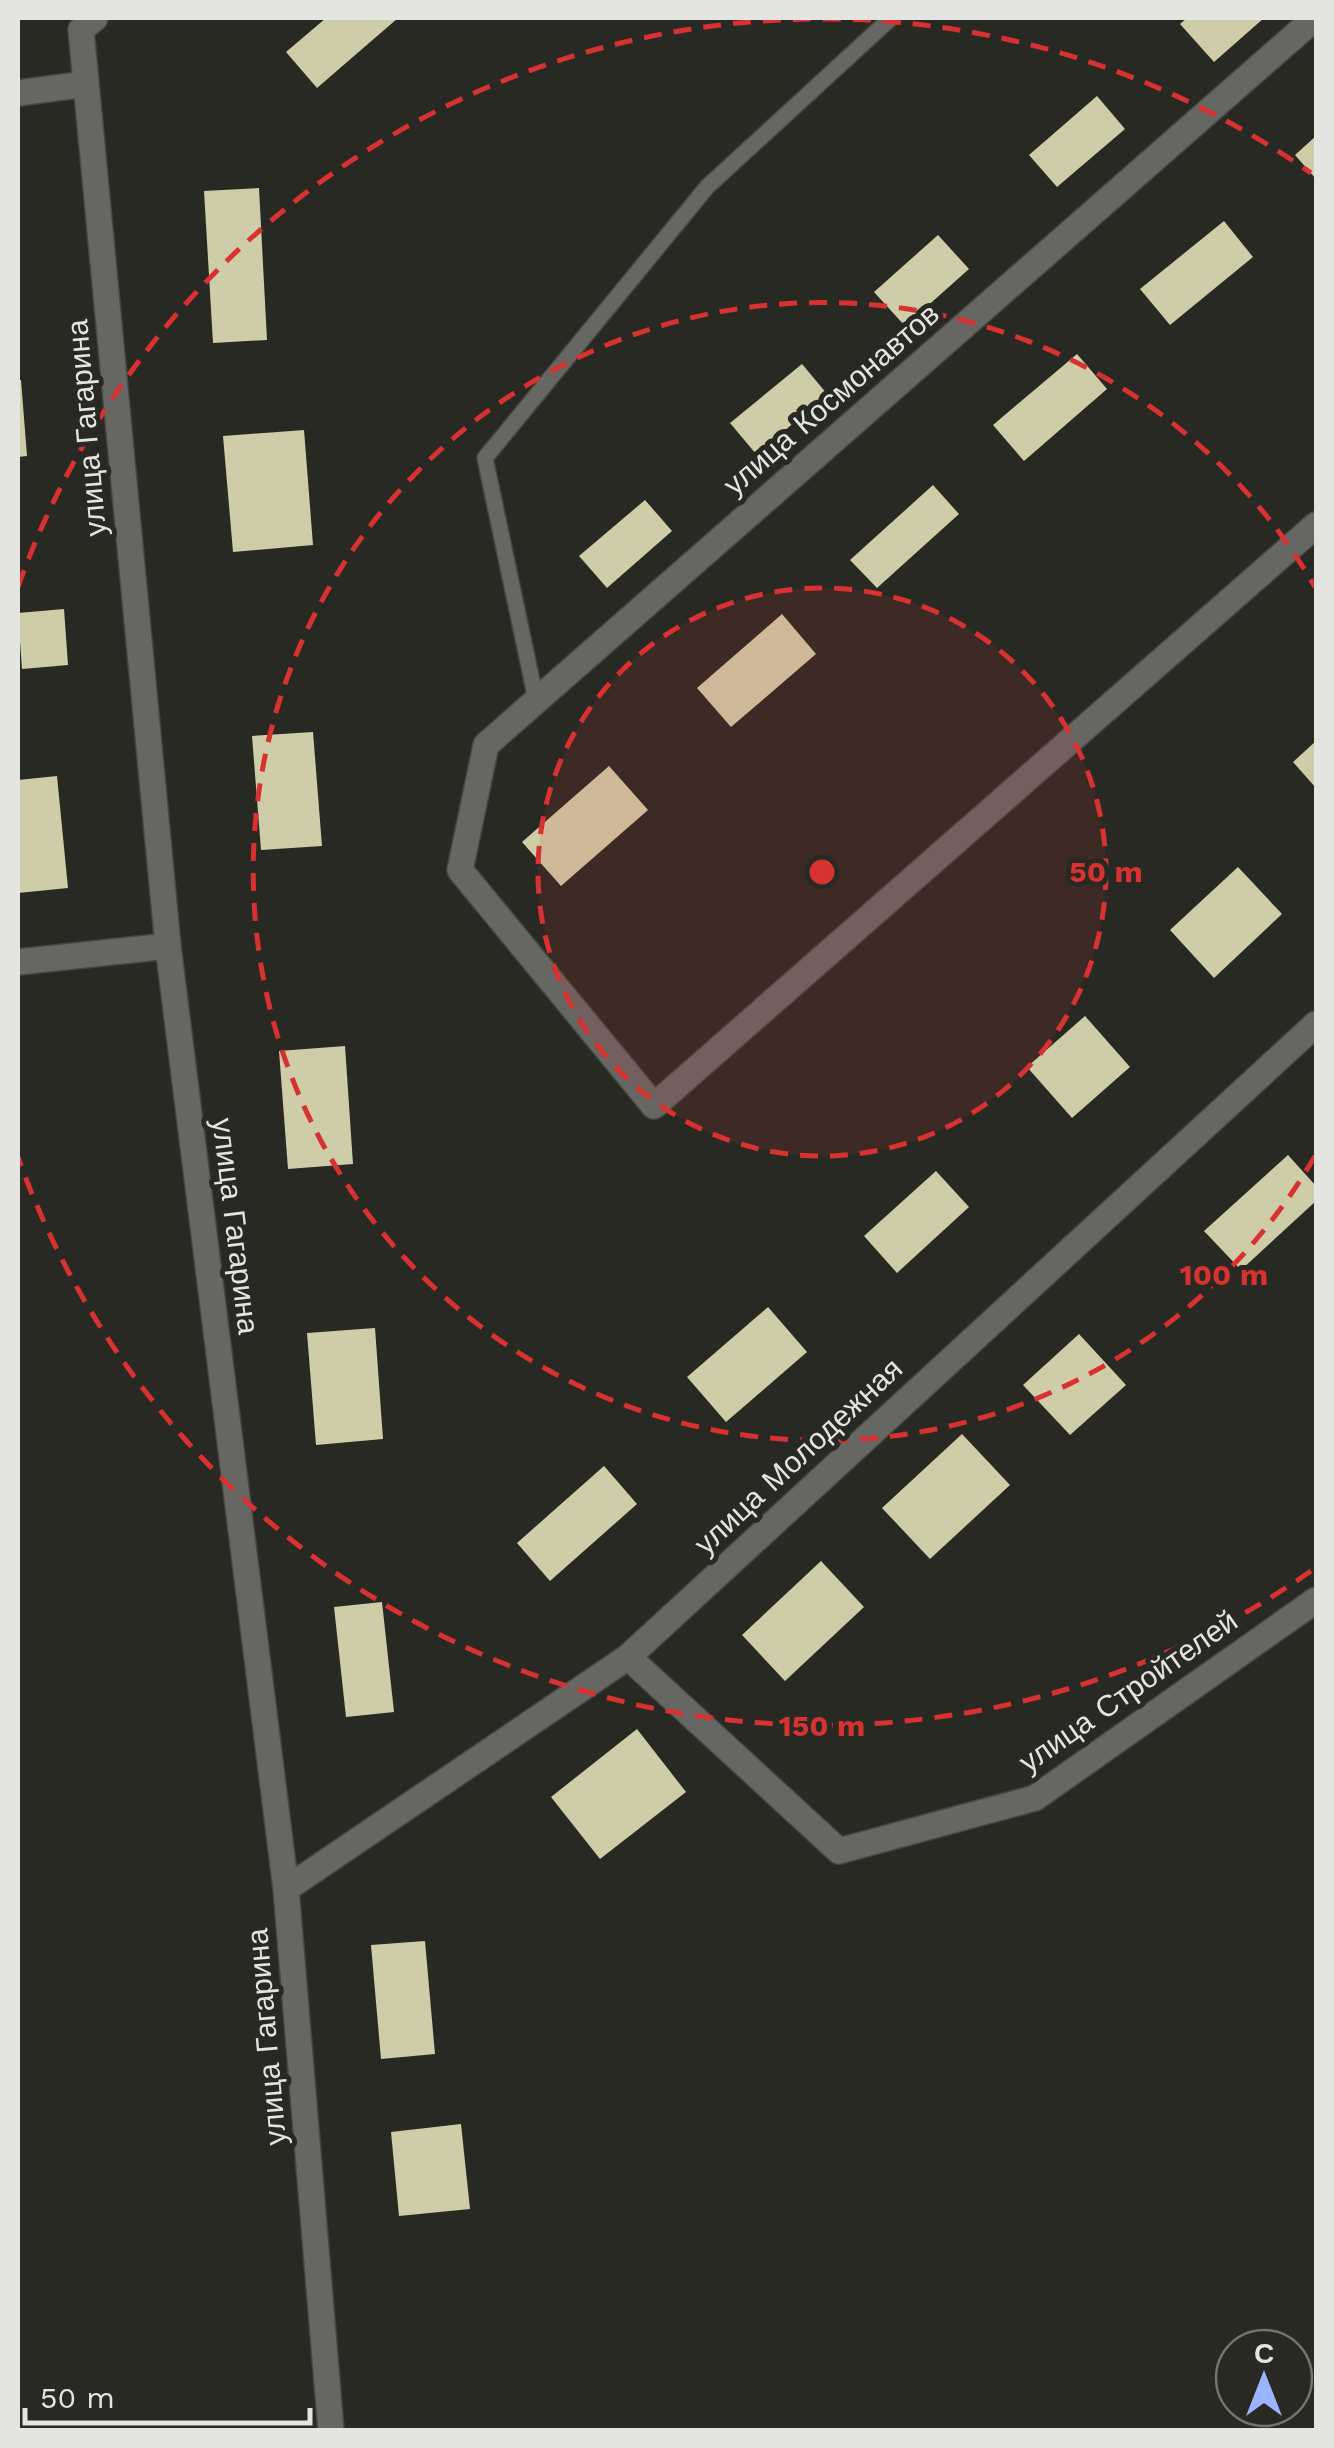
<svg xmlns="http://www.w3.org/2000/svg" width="1334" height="2448" viewBox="0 0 1334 2448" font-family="'Work Sans',sans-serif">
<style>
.building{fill:#cfcca8}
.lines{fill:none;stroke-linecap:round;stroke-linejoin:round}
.lane-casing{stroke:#474741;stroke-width:18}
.street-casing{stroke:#474741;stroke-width:28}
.lane{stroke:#666663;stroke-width:15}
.street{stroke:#666663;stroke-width:25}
.ring{fill:none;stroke:#d73131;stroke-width:5;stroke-dasharray:18 12}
.labels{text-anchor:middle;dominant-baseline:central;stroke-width:10;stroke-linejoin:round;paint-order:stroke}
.street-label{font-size:30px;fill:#e4e4e0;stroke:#292923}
.centre{fill:#d73131;stroke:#292923;stroke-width:5}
.ring-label{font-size:30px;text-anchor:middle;font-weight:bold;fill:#d73131;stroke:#292923;stroke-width:10;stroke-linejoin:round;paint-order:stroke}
</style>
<rect width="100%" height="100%" fill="#292923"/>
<!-- building -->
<g class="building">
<polygon points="326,18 398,18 317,88 286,52"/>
<polygon points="1187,18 1264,18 1214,62 1180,24"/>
<polygon points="1097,96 1125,129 1057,187 1029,155"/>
<polygon points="1316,136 1316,179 1295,155"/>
<polygon points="259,188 267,340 213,343 204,191"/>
<polygon points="1224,221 1253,257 1170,325 1140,289"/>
<polygon points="938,235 969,269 905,326 874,292"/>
<polygon points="1077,354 1107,389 1024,461 993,425"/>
<polygon points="802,364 828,395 756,454 730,423"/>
<polygon points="18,380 21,380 27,456 18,457"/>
<polygon points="304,430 313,545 233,552 223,436"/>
<polygon points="933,485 959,514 877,588 850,560"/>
<polygon points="645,500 672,531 607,588 579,556"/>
<polygon points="64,609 68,665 22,669 18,613"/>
<polygon points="782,614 816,654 731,727 697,688"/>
<polygon points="313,732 322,846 261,850 252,736"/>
<polygon points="1316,741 1316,788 1293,762"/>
<polygon points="609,766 648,810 561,886 522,842"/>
<polygon points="57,776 68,888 18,893 18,780"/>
<polygon points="1238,867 1282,914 1214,978 1170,930"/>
<polygon points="1085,1016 1130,1067 1072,1118 1027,1067"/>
<polygon points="345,1046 353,1164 288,1169 279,1051"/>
<polygon points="1288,1155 1316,1186 1316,1201 1241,1270 1204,1231"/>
<polygon points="936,1171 969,1207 897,1273 864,1236"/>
<polygon points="768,1307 807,1352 726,1422 687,1377"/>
<polygon points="375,1328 383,1439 316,1445 307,1333"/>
<polygon points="1079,1334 1126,1385 1070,1435 1023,1385"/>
<polygon points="962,1434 1010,1485 930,1559 882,1508"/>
<polygon points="604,1466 637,1504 550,1581 517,1543"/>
<polygon points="821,1561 864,1607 785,1681 742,1635"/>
<polygon points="382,1602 394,1712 346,1717 334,1607"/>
<polygon points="637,1729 686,1792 600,1859 551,1797"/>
<polygon points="425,1941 435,2054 381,2059 371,1945"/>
<polygon points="461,2124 470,2209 399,2216 391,2132"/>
</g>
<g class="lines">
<defs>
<polyline id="lane" points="536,700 485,458 707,187 891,18"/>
<g id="street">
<polyline points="95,18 81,30 168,946 286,1889 331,2430"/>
<polyline points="1315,18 486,745 460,870 654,1106 1316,525"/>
<polyline points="18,93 86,84"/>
<polyline points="18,962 168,946"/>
<polyline points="628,1657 839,1851 1035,1798 1316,1600"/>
<polyline points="286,1889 628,1657 1316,1024"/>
</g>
</defs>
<!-- lane casing -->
<use href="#lane" class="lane-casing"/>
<!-- street casing -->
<use href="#street" class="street-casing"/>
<!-- lane -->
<use href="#lane" class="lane"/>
<!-- street -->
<use href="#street" class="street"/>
</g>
<!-- distance rings -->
<circle cx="822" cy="872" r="284" fill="#d73131" fill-opacity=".12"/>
<g class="ring">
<circle cx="822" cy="872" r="284"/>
<path d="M1315 1156A569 569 0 1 1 1315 587"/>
<path d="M1311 1571A853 853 0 0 1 18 1157M18 587A853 853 0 0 1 1311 173"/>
</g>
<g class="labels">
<!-- street labels -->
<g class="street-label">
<text transform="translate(831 399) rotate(-41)">улица Космонавтов</text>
<text transform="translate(86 428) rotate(-95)">улица Гагарина</text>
<text transform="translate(236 1226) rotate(83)">улица Гагарина</text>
<text transform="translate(798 1456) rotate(-43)">улица Молодежная</text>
<text transform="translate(1128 1691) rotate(-35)">улица Стройтелей</text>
<text transform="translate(266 2037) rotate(-95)">улица Гагарина</text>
</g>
</g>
<circle cx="822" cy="872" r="15" class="centre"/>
<g class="ring-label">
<text x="1106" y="882">50 m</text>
<text x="1224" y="1285">100 m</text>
<text x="822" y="1736">150 m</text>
</g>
<!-- border -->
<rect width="1334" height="2448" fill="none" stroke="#e4e4e0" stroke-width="40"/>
<!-- north arrow -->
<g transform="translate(1264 2378)"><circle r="48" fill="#292923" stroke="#74746f" stroke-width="2.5"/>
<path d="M0-8L18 38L0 25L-18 38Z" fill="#9cb4fd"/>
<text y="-15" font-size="28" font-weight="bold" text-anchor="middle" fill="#e4e4e0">С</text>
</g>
<!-- scale -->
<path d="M25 2408v15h285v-15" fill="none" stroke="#e4e4e0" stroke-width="5"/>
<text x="40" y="2408" font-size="30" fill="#e4e4e0" stroke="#292923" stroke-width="8" paint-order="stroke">50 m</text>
</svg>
